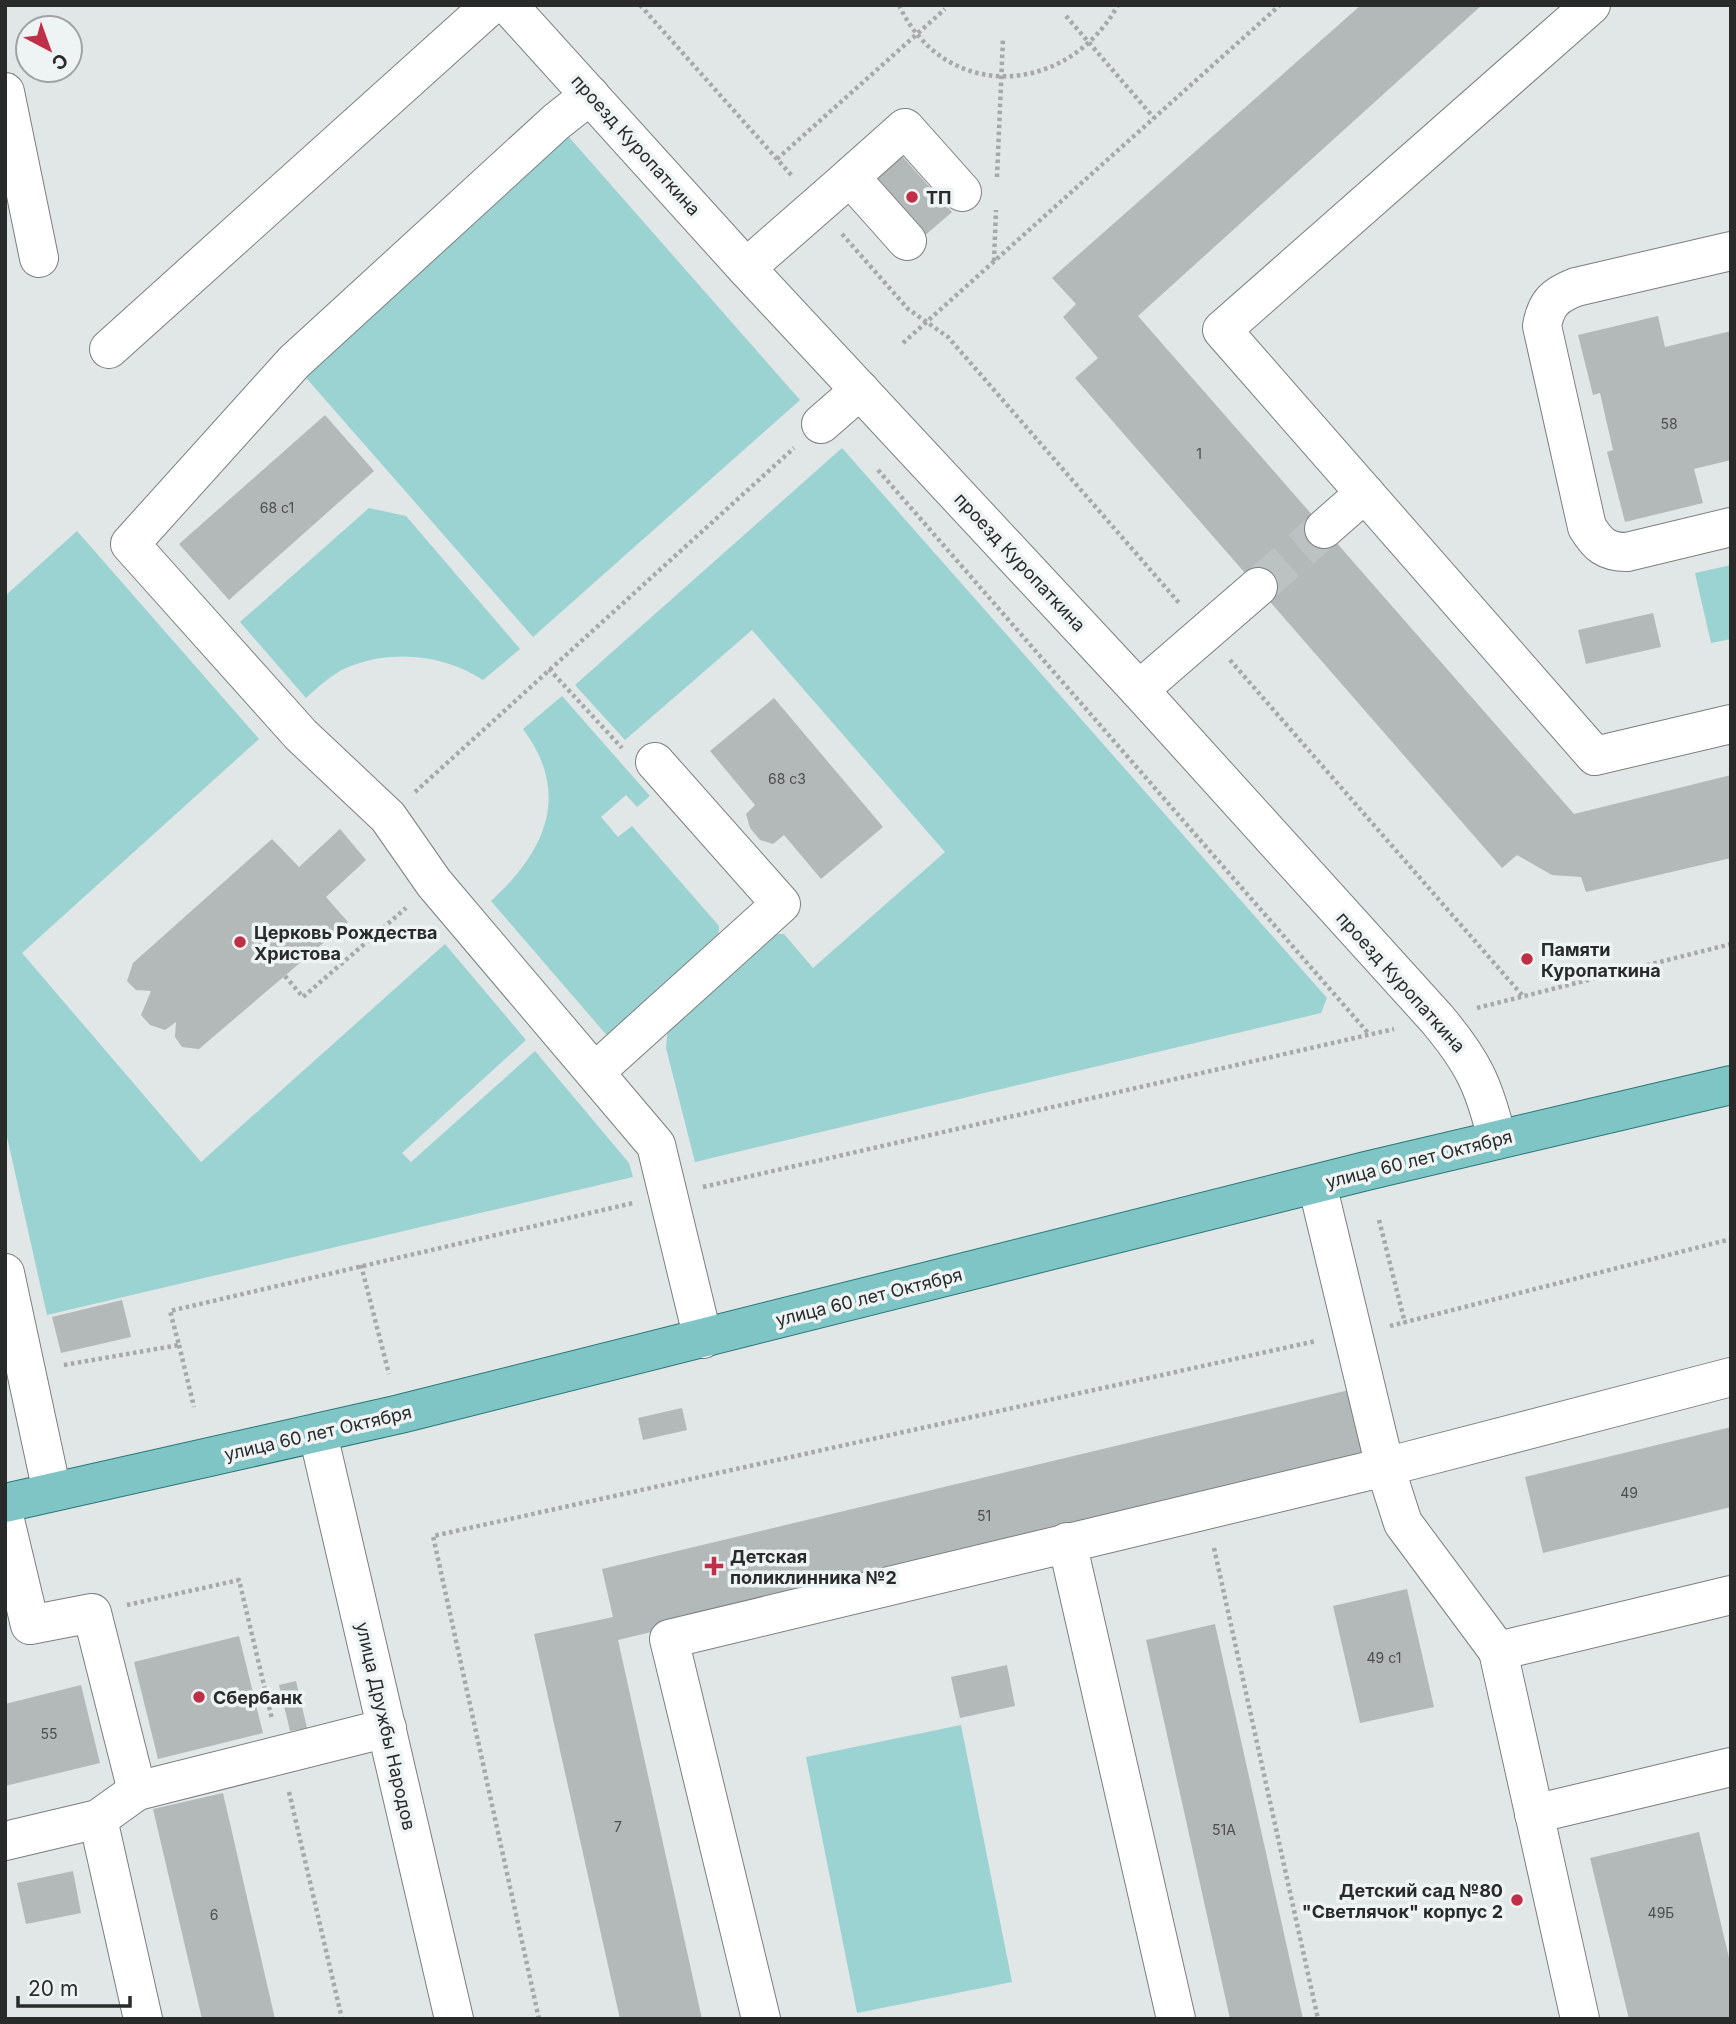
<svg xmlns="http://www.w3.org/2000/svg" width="1736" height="2024" viewBox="0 0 1736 2024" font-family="Inter,sans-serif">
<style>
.green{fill:#9bd2d2}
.building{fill:#b3b8b8}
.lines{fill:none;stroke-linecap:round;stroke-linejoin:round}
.minor-tunnel{stroke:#bcc1c1;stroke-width:38;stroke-dasharray:38 19;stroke-linecap:butt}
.minor-casing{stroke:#7b807f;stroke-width:40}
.major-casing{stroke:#297677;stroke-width:40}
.path{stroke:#a5a9a9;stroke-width:4.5;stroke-dasharray:3.5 3.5;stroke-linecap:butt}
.minor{stroke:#fff;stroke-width:38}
.major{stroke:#7fc5c6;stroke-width:38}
.poi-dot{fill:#bf2f48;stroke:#eef3f3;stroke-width:2.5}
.labels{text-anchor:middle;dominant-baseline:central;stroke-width:7;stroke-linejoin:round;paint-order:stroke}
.number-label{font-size:14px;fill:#4c4e4e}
.street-label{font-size:18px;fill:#292b2b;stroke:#eef3f3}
.poi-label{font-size:18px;font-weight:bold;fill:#292b2b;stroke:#eef3f3;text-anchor:start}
</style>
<rect width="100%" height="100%" fill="#e1e6e6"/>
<!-- green -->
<g class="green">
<polygon points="568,136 800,400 533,637 301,372"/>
<polygon points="842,448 1327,998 1321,1013 695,1162 666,1048 668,1026 770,934 784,934 813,968 945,852 752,630 625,740 575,685"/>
<path d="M 369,508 L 406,516 L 520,649 L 483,680 C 443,654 390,649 346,668 C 331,675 318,687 306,698 L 240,622 Z"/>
<polygon points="77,531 259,739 22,953 201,1162 445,944 526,1040 402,1153 411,1162 535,1051 629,1163 633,1177 47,1315 5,1128 5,596"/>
<polygon points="1731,565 1731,639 1711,643 1695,573"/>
<path d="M 562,696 L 650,796 L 637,807 L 626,795 L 601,817 L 618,837 L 632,826 L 719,926 L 718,944 L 610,1039 L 491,901 C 545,852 572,794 523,729 Z"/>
<polygon points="961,1725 1012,1982 857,2013 806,1757"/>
</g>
<!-- building -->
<g class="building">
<polygon points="1361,5 1482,5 1138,316 1574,814 1731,775 1731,858 1586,892 1581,877 1552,875 1517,855 1502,868 1075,378 1098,358 1063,317 1076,304 1052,278"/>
<polygon points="901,155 952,212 922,238 872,183"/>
<polygon points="1658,316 1665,347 1731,331 1731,460 1694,469 1703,503 1625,522 1607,452 1613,450 1600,393 1593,395 1578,335"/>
<polygon points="325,415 374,471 229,600 179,544"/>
<polygon points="1653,613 1661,647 1586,664 1578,630"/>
<polygon points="774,698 883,827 821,879 784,835 773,844 760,840 750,828 746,814 755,805 710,751"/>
<polygon points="340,829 366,860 326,897 348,922 199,1049 182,1047 175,1037 176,1022 165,1030 150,1025 141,1015 151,991 136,990 127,981 133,963 272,839 299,867"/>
<polygon points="122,1300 131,1337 61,1353 52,1317"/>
<polygon points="1349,1390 1366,1460 618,1640 702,2019 620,2019 534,1634 613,1617 602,1569"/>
<polygon points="682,1408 687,1430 643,1440 638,1418"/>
<polygon points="1731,1427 1731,1507 1543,1553 1525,1477"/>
<polygon points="1407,1589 1434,1707 1360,1723 1333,1606"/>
<polygon points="1215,1624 1303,2019 1230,2019 1146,1640"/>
<polygon points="239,1636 263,1733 158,1759 134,1662"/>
<polygon points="1007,1665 1015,1706 960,1718 951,1677"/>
<polygon points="296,1681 307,1728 290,1731 279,1685"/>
<polygon points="81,1685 100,1763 5,1786 5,1704"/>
<polygon points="223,1793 275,2019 202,2019 153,1809"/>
<polygon points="1699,1832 1731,1966 1731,2019 1629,2019 1590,1858"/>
<polygon points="73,1871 81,1913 26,1924 17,1883"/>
</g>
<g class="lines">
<!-- minor-tunnel -->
<polyline class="minor-tunnel" points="1258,587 1324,529"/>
<defs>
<g id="minor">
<path d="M 508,5 L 746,268 L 1139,690 L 1437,1019 C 1473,1062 1484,1085 1497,1139"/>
<polyline points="1591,5 1222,330 1595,756 1731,724"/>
<polyline points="5,92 39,258"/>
<polyline points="590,95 556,122 294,362 130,544 301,735 388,817 434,883 656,1145 703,1339"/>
<polyline points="850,177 905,128 962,192"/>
<path d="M 1731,251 L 1576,287 C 1555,295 1546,303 1542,326 L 1587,527 C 1598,545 1606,552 1627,552 L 1731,527"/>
<polyline points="746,268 850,177 907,241"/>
<polyline points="109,349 491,5"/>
<polyline points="821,424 860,390"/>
<polyline points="1324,529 1365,493"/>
<polyline points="1139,690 1258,587"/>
<polyline points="596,1071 781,904 655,762"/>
<polyline points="5,1273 52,1492"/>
<polyline points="1731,1377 1385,1467 1403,1523 1498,1651 1731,1595"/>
<polyline points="318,1434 454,2019"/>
<polyline points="5,1520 30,1625 92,1613 137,1791"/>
<polyline points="1067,1542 1176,2019"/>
<polyline points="1498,1651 1580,2019"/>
<polyline points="1534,1814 1731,1767"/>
<polyline points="98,1819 143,2019"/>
<polyline points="5,1841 98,1819 137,1791 387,1728"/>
<polyline points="761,2019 669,1639 1385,1467 1317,1184"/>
</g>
<polyline id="major" points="5,1503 400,1414 1366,1171 1731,1085"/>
</defs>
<!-- minor casing -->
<use href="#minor" class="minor-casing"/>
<!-- major casing -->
<use href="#major" class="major-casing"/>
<!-- path -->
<g class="path">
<polyline points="640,5 793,177"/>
<path d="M 899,5 C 945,104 1068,96 1118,5"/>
<polyline points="1066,16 1154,118"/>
<polyline points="777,159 945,9"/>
<polyline points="997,177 1003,38"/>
<polyline points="842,234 908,309 948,337 1180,604"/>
<polyline points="994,261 996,210"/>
<polyline points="903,343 1280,5"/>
<polyline points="878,470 1369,1034"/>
<polyline points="1230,660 1522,995"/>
<polyline points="549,669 622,748"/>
<polyline points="415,792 794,448"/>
<polyline points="285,976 303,997 406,908"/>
<polyline points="1477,1008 1731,944"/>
<polyline points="703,1187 1394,1029"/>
<polyline points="1379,1220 1405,1323"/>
<polyline points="361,1265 389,1374"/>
<polyline points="1390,1326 1731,1239"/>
<polyline points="179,1345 194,1407"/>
<polyline points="64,1365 179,1345 170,1311 633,1203"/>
<polyline points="1214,1548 1318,2019"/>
<polyline points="127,1605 239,1580 272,1719"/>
<polyline points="289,1792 342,2019"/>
<polyline points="539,2019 433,1536 1316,1341"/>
</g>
<!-- minor -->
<use href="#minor" class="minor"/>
<!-- major -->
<use href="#major" class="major"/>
</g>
<!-- markers -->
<g class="poi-dot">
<circle cx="912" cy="197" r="7"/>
<circle cx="240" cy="942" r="7"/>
<circle cx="1527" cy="959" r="7"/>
<path d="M710.5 1555.5h7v7h7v7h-7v7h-7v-7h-7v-7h7z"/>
<circle cx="199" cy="1697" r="7"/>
<circle cx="1517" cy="1900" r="7"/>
</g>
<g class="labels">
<!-- number labels -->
<g class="number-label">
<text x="1669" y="423">58</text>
<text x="1199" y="453">1</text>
<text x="277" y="507">68 с1</text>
<text x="787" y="778">68 с3</text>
<text x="1629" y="1492">49</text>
<text x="984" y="1515">51</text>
<text x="1384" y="1657">49 с1</text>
<text x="49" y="1733">55</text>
<text x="618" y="1826">7</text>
<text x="1224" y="1829">51А</text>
<text x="1661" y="1912">49Б</text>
<text x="214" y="1914">6</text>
</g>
<!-- street labels -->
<g class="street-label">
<text transform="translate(636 145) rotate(48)">проезд Куропаткина</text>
<text transform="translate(1020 562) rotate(47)">проезд Куропаткина</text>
<text transform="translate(1401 982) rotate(48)">проезд Куропаткина</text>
<text transform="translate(1419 1159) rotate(-14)">улица 60 лет Октября</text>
<text transform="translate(869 1297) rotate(-14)">улица 60 лет Октября</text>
<text transform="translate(318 1433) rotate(-13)">улица 60 лет Октября</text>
<text transform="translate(386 1726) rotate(77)">улица Дружбы Народов</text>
</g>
<!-- poi labels -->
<g class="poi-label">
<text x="926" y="197">ТП</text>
<text x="254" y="932">Церковь Рождества<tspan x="254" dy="21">Христова</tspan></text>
<text x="1541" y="949">Памяти<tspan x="1541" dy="21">Куропаткина</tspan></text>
<text x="730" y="1556">Детская<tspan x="730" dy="21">поликлинника №2</tspan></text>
<text x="213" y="1697">Сбербанк</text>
<text x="1503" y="1890" text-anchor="end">Детский сад №80<tspan x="1503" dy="21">"Светлячок" корпус 2</tspan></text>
</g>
</g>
<!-- border -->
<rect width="1736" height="2024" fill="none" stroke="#292b2b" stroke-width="14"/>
<!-- north arrow -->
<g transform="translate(49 49) rotate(139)"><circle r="33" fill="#eef3f3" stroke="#9fa3a3" stroke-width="2"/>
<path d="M0-5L12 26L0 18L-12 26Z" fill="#bf2f48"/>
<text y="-10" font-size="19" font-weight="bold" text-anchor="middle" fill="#292b2b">С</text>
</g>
<!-- scale -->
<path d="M18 1996v10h112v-10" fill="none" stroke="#292b2b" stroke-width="3.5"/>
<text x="28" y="1996" font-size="21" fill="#292b2b" stroke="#eef3f3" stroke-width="5" paint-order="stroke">20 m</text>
</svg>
